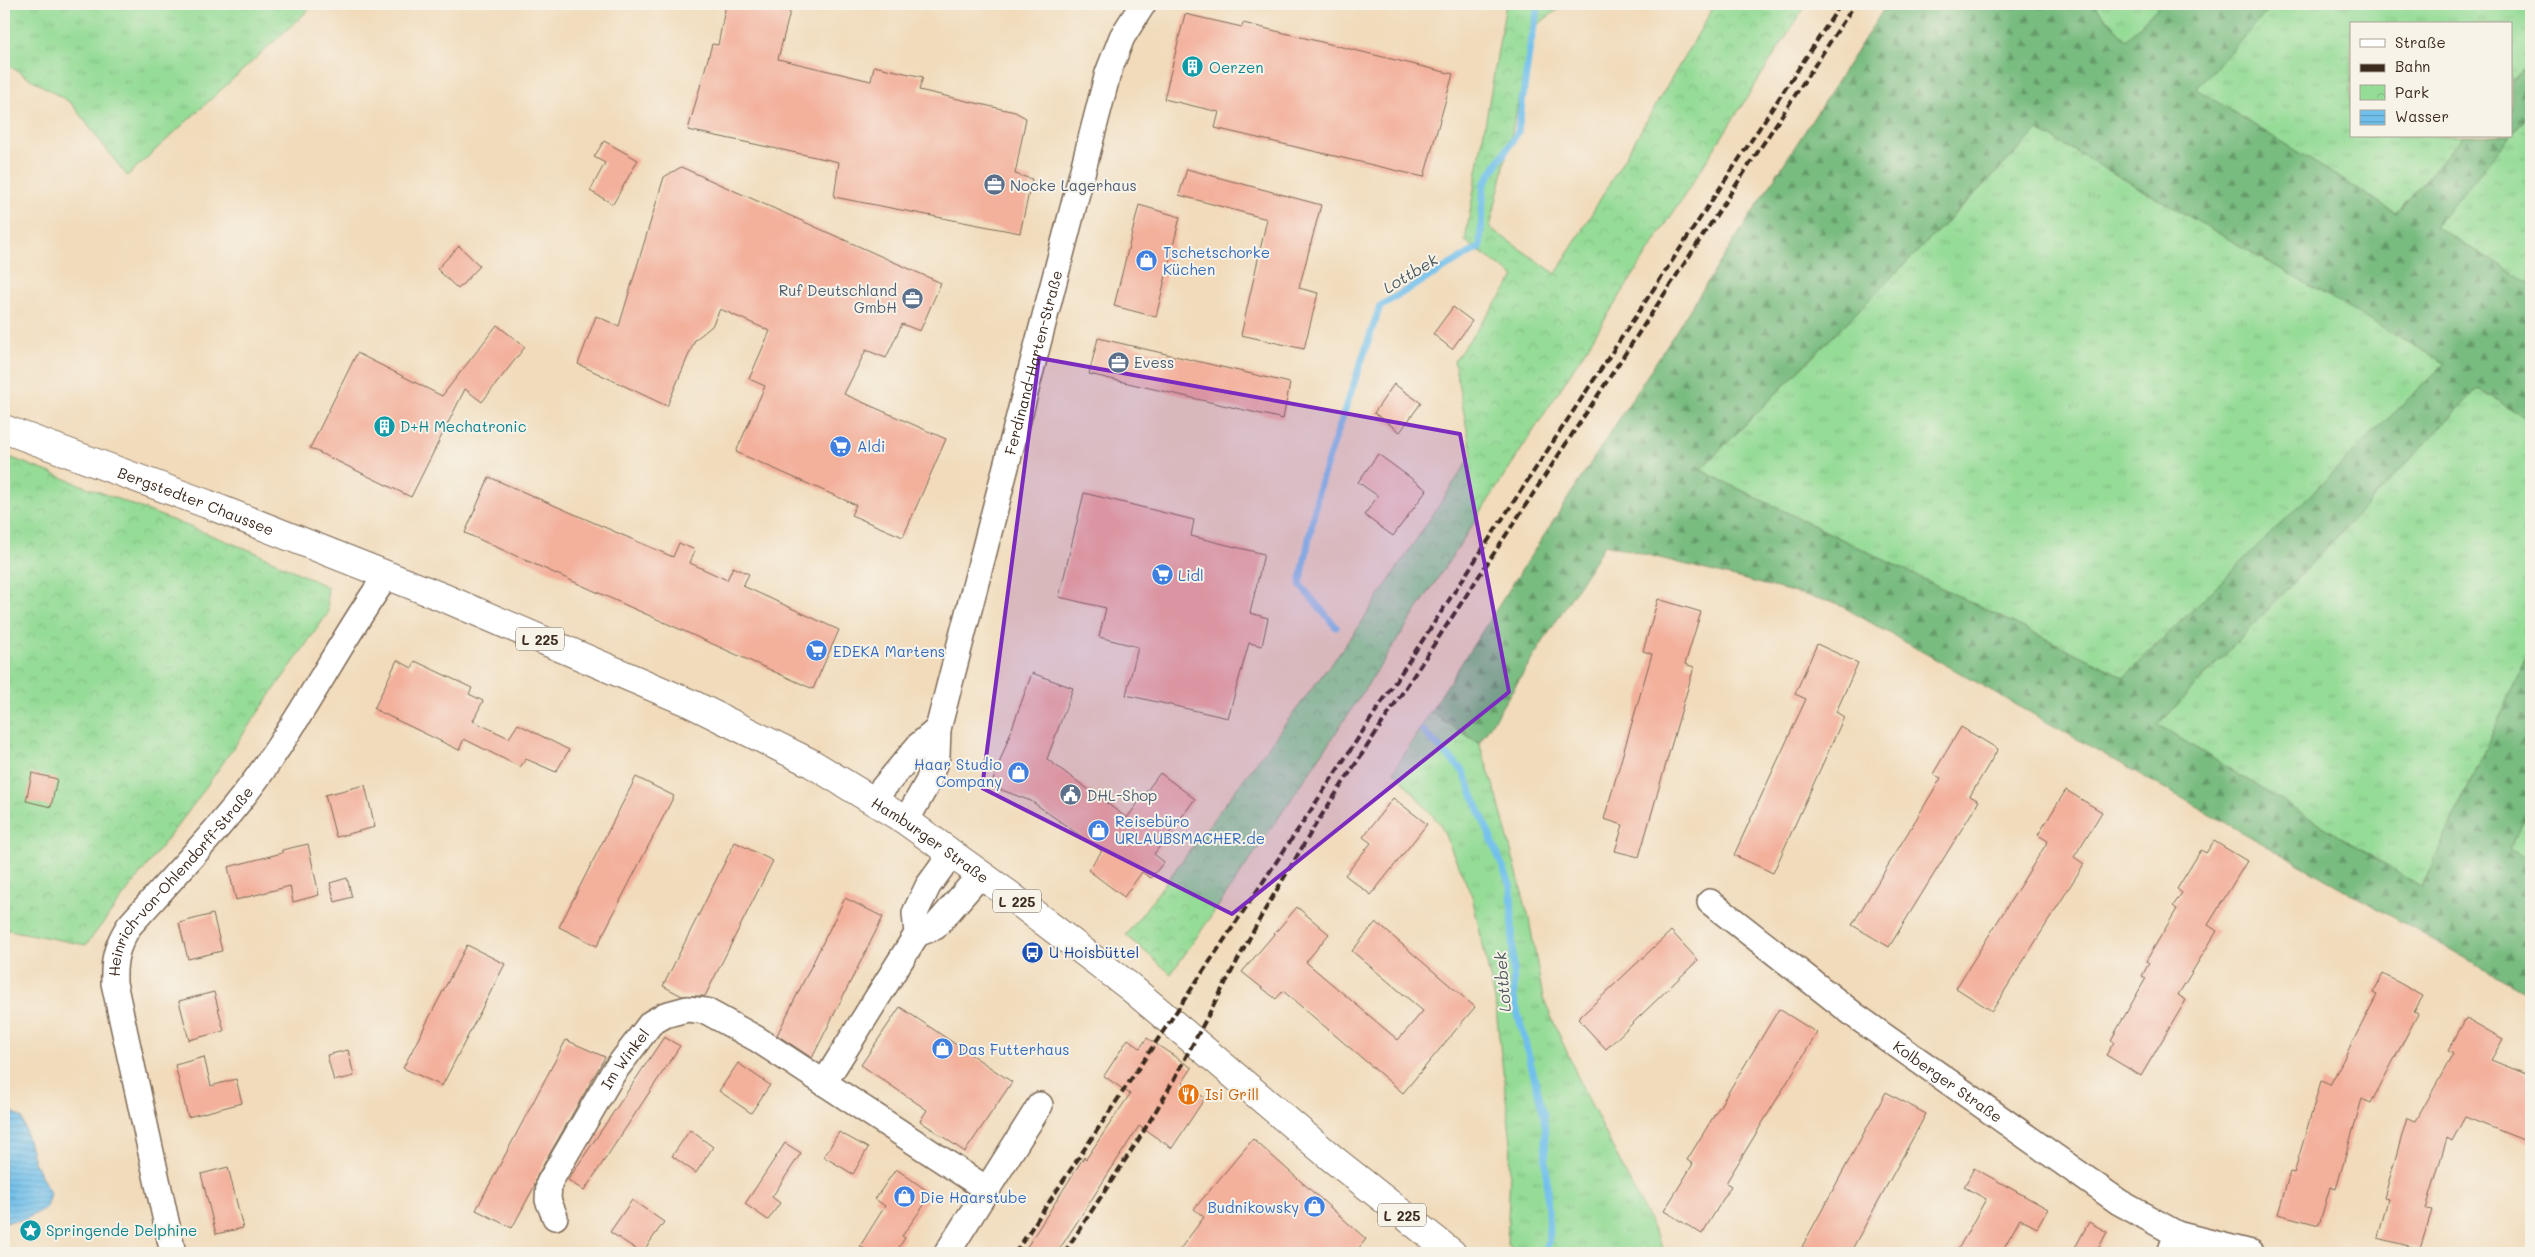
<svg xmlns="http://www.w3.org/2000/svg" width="2535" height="1257" viewBox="0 0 2535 1257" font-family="Mali,sans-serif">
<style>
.grass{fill:url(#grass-tufts);stroke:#68835a}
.forest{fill:url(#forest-firs);stroke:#5a734f;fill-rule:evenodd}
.park{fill:url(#park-crowns);stroke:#68835a}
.water{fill:url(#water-rules);stroke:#567585}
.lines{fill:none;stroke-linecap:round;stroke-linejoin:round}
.stream{stroke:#71c0ec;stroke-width:7}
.building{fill:#f3b09b}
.street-casing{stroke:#7b6855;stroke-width:28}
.primary-casing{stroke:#7b6855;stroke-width:30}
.street{stroke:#fff;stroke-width:25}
.primary{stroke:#fff;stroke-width:28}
.rail{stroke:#3b2a1e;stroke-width:4;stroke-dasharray:8 4;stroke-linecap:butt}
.marked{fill:#7b2cbf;fill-opacity:0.2;stroke:#7b2cbf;stroke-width:4;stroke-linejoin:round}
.labels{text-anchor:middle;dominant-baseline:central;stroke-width:4;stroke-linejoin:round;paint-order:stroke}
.shield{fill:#f7f3e8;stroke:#73665b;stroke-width:1}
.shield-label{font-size:14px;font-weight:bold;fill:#3b2a1e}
.culture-label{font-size:15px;fill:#0d838f;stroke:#f7f3e8;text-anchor:start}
.service-label{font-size:15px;fill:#4e5e75;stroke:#f7f3e8;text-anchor:start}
.shop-label{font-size:15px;fill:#366cbe;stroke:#f7f3e8;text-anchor:start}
.street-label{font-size:15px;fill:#3b2a1e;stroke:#f7f3e8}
.transit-label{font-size:15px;fill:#164399;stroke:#f7f3e8;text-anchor:start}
.food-label{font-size:15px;fill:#c56008;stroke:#f7f3e8;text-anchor:start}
.water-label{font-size:16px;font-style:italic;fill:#4b575c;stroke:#f7f3e8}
</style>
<defs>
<pattern id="grass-tufts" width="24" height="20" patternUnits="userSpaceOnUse" patternTransform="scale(1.25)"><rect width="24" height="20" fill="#95dc97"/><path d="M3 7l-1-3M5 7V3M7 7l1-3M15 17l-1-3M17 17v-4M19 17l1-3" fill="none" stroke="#81bd82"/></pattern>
<pattern id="forest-firs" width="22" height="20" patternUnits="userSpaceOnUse" patternTransform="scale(1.25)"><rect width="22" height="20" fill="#78bc80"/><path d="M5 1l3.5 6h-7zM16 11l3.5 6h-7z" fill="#649968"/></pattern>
<pattern id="park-crowns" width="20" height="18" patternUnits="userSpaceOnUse" patternTransform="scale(1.25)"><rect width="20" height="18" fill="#95dc97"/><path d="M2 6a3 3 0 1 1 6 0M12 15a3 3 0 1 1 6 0" fill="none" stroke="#81bd82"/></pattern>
<pattern id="water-rules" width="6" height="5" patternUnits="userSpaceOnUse" patternTransform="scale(1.25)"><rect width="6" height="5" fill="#71c0ec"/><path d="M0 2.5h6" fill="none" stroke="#5e9cbf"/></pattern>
</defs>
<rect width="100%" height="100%" fill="#f7f3e8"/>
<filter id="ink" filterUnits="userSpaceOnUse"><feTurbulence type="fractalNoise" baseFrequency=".02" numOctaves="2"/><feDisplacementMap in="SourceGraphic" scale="10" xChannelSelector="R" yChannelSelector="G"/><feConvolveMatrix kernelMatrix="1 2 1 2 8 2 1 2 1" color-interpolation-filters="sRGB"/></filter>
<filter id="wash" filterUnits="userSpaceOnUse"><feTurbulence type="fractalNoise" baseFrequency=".0096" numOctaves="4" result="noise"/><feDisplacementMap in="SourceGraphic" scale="20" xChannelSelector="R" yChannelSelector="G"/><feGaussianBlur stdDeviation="1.12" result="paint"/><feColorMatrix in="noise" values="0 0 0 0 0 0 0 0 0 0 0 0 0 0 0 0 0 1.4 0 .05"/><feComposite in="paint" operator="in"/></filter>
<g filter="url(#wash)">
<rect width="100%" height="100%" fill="#f1dbbb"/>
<!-- grass -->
<g class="grass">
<polygon points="4,4 315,4 127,176 71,103 4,63"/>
<polygon points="2093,4 2161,4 2126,40"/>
<polygon points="2274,4 2531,4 2531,60 2511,82 2511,24 2351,24 2351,136 2464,136 2396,213 2195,89"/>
<polygon points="2531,112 2531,284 2435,226"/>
<polygon points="2038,130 2446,363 2124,677 1700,470"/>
<polygon points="2478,388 2531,421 2531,649 2422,887 2158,725"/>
<polygon points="1430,712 1479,743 1496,793 1529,919 1543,998 1580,1082 1665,1253 1520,1253 1507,1245 1511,1143 1495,1000 1472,896 1440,824 1394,771"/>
<polygon points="2531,804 2531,860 2510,849"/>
</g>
<!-- forest -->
<g class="forest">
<path d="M 1887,4 L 2093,4 L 2126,40 L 2161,4 L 2274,4 L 2196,89 L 2396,213 L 2464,136 L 2511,136 L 2435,226 L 2531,284 L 2531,421 L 2478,388 L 2158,725 L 2422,887 L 2531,649 L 2531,804 L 2510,849 L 2531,860 L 2531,995 L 1836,603 L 1605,544 L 1479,743 L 1430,712 ZM 2038,130 L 2445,363 L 2124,677 L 1700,470 Z"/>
<polygon points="2531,60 2531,112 2511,135 2511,82"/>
</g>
<!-- park -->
<g class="park">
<path d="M 1506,4 L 1565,4 L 1536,26 L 1490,228 L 1556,274 L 1712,10 L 1700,4 L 1807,4 C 1598,329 1393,657 1171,974 L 1126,935 L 1358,628 L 1472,455 L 1454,361 L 1515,277 L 1465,241 Z"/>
<polygon points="4,455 257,553 327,587 328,613 194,804 86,945 4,929"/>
</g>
<!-- water -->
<polygon class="water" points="9,1109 22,1118 34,1162 50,1193 46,1208 24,1220 4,1222 4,1110"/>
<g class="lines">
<!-- stream -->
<g class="stream">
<polyline points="1336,627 1300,585 1319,487 1380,306 1480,247 1484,184 1518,132 1530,46 1539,4"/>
<polyline points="1423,731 1463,771 1511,887 1514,999 1544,1115 1549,1238 1546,1253"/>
</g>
</g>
<g id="blocks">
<!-- building -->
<g class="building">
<polygon points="726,4 792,4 778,59 871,81 874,66 923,77 919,90 1015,112 1026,118 1015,174 1032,179 1020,233 834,197 839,162 688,130 712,44 718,45"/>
<polygon points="1185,14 1242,27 1243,23 1453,74 1424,177 1215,128 1219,112 1164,99"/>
<polygon points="604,141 638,160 613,204 590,191 605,163 594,157"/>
<polygon points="681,167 941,283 920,331 902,324 886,358 866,350 844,394 946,439 903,537 851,515 856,505 736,452 765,386 749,379 770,331 720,309 712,326 695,340 667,406 578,364 596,316 619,326 664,177"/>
<polygon points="1187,169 1321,205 1299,288 1318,293 1304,349 1241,335 1267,219 1179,195"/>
<polygon points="1139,205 1180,217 1156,317 1114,306"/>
<polygon points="459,246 480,266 458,289 437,269"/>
<polygon points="1453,307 1472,321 1452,349 1433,334"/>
<polygon points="497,325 525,347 482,402 465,389 411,497 310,448 357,353 442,396"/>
<polygon points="1098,338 1290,383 1283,419 1089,374"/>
<polygon points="1394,384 1421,403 1400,432 1374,413"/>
<polygon points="1378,454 1427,490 1393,536 1364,515 1378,496 1358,482"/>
<polygon points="489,477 673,557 679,543 695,550 690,563 727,580 733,567 749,574 743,586 839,630 813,689 465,533"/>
<polygon points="1084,493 1194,520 1191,536 1264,554 1250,613 1268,618 1262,646 1249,643 1228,718 1126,695 1138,647 1099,637 1106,608 1059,597"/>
<polygon points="1658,599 1701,612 1685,664 1694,667 1639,857 1615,851 1623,825 1604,819 1652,654 1643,651"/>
<polygon points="1817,644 1858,663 1836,712 1844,717 1773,873 1734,855 1806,699 1795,694"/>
<polygon points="397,660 412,668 415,661 472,688 469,694 483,701 473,721 509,738 518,724 569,750 556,772 526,759 520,767 464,739 459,750 374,709"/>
<polygon points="1032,673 1073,688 1047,759 1127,818 1160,773 1195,799 1154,854 1164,862 1151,878 1142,872 1124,897 1088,870 1102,851 1031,801 991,786"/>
<polygon points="1961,727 1998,749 1970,796 1979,801 1889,947 1852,925 1941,778 1933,774"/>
<polygon points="32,773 57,779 51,807 26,801"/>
<polygon points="636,777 674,796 597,946 559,927"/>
<polygon points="365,785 375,827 336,837 325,795"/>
<polygon points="2066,790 2102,812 2074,857 2084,864 1992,1011 1956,988 2048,841 2038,835"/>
<polygon points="1393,798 1427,824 1371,895 1345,875 1371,843 1363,837"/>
<polygon points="2214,841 2247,861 2208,925 2217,931 2178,995 2186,1000 2141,1076 2106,1055 2114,1042 2111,1040 2146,978 2142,976 2149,963 2146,961 2177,909 2173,906 2182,893 2177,889 2201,850 2206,853"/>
<polygon points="735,842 773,861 705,996 682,996 663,986"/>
<polygon points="308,844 319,895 293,902 290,886 236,900 228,867 282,853 282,850"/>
<polygon points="347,878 352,897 335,902 330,883"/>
<polygon points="845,898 883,917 812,1058 777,1035"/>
<polygon points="1297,907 1329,934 1306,962 1398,1040 1423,1011 1352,951 1376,922 1475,1007 1403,1093 1283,991 1276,999 1242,972"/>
<polygon points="213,914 222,951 188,959 179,923"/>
<polygon points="1671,931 1698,960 1606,1049 1578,1019"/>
<polygon points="467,945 505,964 442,1086 403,1068"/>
<polygon points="2383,974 2423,996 2414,1012 2418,1014 2371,1103 2362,1099 2336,1189 2330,1187 2319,1225 2278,1214 2290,1172 2294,1173 2321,1081 2330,1085 2377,995 2373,993"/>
<polygon points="214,992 224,1031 189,1040 179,1001"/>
<polygon points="900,1007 1012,1082 965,1152 920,1121 927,1110 861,1065"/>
<polygon points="1779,1009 1817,1033 1726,1183 1731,1186 1702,1234 1664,1211 1693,1164 1687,1160"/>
<polygon points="2466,1018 2503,1039 2491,1060 2531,1076 2531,1143 2465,1117 2452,1141 2447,1138 2426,1209 2432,1210 2420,1249 2378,1238 2388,1199 2384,1198 2407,1118 2416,1121 2453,1054 2448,1051"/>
<polygon points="664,1037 680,1046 584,1191 568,1180"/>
<polygon points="1147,1038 1192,1068 1182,1083 1205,1098 1172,1148 1139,1126 1057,1253 1023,1253 1084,1157 1086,1159 1130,1094 1104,1076 1128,1039 1140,1048"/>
<polygon points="566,1040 605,1057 537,1176 534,1187 512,1228 476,1210"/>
<polygon points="348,1050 354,1076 334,1081 327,1055"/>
<polygon points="204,1057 211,1086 236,1079 242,1103 188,1117 175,1065"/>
<polygon points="738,1063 770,1085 751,1113 719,1091"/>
<polygon points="1886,1092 1926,1114 1850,1253 1813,1253 1802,1247"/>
<polygon points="690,1130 713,1147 696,1173 672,1156"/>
<polygon points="839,1132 868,1148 853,1174 824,1157"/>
<polygon points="1253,1139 1366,1239 1355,1253 1177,1253 1204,1217 1194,1209"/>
<polygon points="785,1143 801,1153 772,1197 780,1203 768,1220 745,1204"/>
<polygon points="228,1167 243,1228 216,1234 201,1174"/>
<polygon points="1974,1168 2048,1209 2037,1228 2020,1219 2001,1253 1956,1253 1986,1199 1964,1187"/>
<polygon points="896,1169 932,1194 902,1236 905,1238 895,1253 871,1253 860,1246 885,1206 875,1199"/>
<polygon points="632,1200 664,1222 642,1253 610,1232"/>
<polygon points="2089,1222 2107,1232 2096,1253 2072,1253"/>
</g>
</g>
</g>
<g filter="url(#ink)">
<use href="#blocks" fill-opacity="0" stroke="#7b6855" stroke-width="1"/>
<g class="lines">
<defs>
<g id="street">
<polyline points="873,800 919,745 938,729"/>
<path id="s1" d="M 906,821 L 928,782 L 937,756 L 938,729 L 1108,73 L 1122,37 L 1143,4"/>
<path id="s2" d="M 1710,902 L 1857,1017 L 2119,1202 L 2177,1234 L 2252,1253"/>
<polyline points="917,934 935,927 981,874"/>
<polyline points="824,1083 917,934 915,913 928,886 952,853"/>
<path id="s3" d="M 555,1217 L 548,1200 L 549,1183 L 613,1073 L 651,1023 L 665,1015 L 687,1009 L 706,1011 L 757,1039 L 988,1190"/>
<path id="s4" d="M 173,1253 L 114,983 C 113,959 117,945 129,926 C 177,872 229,820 269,761 C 311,701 344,635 387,575"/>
<polyline points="947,1253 1040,1105"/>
<polyline points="2170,1253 2177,1234"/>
</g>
<g id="primary">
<path id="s5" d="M 4,429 L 207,504 L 447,599 L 692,704 L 811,763 L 906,821 L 1008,894 L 1130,987 L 1333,1159 L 1452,1253"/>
</g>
</defs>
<!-- street casing -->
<use href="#street" class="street-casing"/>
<!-- primary casing -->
<use href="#primary" class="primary-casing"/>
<!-- street -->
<use href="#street" class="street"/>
<!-- primary -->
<use href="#primary" class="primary"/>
<!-- rail -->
<g class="rail">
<polyline points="1015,1253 1307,816 1841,4"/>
<polyline points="1064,1253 1137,1142 1166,1094 1263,913 1316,824 1855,4"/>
</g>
</g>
</g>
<!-- marked area -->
<path class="marked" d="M 1039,358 L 1460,434 L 1509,692 L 1232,914 L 982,788 Z"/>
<!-- icons -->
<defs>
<symbol id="building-disc" viewBox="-11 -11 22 22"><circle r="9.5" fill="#0f9aa8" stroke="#f7f3e8"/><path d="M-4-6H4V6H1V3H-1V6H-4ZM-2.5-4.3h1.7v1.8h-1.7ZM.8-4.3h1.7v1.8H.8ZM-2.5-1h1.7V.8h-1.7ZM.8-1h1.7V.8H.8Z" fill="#fff"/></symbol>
<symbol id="office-disc" viewBox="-11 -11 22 22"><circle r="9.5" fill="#5c6f8a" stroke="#f7f3e8"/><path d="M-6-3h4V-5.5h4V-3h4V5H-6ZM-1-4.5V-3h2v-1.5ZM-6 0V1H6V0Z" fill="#fff"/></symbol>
<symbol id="shop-disc" viewBox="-11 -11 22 22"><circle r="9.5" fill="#3f7fe0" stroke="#f7f3e8"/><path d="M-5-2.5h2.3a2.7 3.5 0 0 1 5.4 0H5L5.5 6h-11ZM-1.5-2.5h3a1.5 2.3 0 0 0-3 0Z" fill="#fff"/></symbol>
<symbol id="supermarket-disc" viewBox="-11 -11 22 22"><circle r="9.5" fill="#3f7fe0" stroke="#f7f3e8"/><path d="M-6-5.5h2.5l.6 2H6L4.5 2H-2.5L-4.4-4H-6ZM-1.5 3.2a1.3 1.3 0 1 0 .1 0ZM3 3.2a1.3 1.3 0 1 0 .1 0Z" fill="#fff"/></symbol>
<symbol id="civic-disc" viewBox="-11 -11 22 22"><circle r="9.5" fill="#5c6f8a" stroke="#f7f3e8"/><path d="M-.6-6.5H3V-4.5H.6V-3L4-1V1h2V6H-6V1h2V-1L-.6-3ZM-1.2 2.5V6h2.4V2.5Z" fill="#fff"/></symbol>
<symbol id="bus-disc" viewBox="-11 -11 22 22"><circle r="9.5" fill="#1a4fb4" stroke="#f7f3e8"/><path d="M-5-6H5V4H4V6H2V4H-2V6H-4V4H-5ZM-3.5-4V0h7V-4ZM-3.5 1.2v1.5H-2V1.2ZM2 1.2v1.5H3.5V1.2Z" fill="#fff"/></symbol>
<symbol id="restaurant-disc" viewBox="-11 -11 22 22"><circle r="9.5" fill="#e8710a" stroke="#f7f3e8"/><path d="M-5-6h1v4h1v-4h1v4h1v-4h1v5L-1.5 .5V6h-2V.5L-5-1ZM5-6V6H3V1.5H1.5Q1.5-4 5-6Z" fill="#fff"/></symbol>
<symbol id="sight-disc" viewBox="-11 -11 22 22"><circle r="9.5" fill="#0f9aa8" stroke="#f7f3e8"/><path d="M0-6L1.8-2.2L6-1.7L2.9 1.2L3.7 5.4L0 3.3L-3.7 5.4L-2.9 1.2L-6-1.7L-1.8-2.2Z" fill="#fff"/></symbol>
</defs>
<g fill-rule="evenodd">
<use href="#building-disc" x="1180" y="54" width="25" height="25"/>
<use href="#office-disc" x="982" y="172" width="25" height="25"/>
<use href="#shop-disc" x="1134" y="248" width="25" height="25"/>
<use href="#office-disc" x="900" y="286" width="25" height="25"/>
<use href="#office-disc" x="1106" y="350" width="25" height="25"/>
<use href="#building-disc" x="372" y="414" width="25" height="25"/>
<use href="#supermarket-disc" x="828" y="434" width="25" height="25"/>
<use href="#supermarket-disc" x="1150" y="562" width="25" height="25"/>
<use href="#supermarket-disc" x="804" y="638" width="25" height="25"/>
<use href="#shop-disc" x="1006" y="760" width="25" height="25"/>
<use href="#civic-disc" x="1058" y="782" width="25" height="25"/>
<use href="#shop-disc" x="1086" y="818" width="25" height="25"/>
<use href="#bus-disc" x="1020" y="940" width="25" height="25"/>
<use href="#shop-disc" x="930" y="1036" width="25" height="25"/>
<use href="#restaurant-disc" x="1176" y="1082" width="25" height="25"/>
<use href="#shop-disc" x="892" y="1184" width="25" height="25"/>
<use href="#shop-disc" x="1302" y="1194" width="25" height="25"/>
<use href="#sight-disc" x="18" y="1218" width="25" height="25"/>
</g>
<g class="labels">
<!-- shield labels -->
<g class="shield">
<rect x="516" y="627.5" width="48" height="23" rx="4"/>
<rect x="993" y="889.5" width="48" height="23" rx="4"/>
<rect x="1378" y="1203.5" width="48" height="23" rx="4"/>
</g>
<g class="shield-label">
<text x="540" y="639">L 225</text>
<text x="1017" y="901">L 225</text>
<text x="1402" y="1215">L 225</text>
</g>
<!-- culture labels -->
<g class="culture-label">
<text x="1209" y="67">Oerzen</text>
<text x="400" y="426">D+H Mechatronic</text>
<text x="46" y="1230">Springende Delphine</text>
</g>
<!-- service labels -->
<g class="service-label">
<text x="1010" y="185">Nocke Lagerhaus</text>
<text x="897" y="290" text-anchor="end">Ruf Deutschland<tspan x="897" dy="17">GmbH</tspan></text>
<text x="1134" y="362">Evess</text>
<text x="1087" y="795">DHL-Shop</text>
</g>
<!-- shop labels -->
<g class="shop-label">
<text x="1163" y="252">Tschetschorke<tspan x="1163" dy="17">Küchen</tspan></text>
<text x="857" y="446">Aldi</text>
<text x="1178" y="575">Lidl</text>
<text x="833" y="651">EDEKA Martens</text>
<text x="1002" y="764" text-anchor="end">Haar Studio<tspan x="1002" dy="17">Company</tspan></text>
<text x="1115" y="821">Reisebüro<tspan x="1115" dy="17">URLAUBSMACHER.de</tspan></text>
<text x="958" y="1049">Das Futterhaus</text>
<text x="920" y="1197">Die Haarstube</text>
<text x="1299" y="1207" text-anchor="end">Budnikowsky</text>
</g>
<!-- street labels -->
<g class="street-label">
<text stroke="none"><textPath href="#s1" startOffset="478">Ferdinand-Harten-Straße</textPath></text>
<text stroke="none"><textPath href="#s5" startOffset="205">Bergstedter Chaussee</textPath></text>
<text stroke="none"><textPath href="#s5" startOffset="1016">Hamburger Straße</textPath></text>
<text stroke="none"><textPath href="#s4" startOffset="401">Heinrich-von-Ohlendorff-Straße</textPath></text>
<text stroke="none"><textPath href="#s3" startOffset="181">Im Winkel</textPath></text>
<text stroke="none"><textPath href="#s2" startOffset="298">Kolberger Straße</textPath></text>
</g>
<!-- transit labels -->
<g class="transit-label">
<text x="1049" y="952">U Hoisbüttel</text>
</g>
<!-- food labels -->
<g class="food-label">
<text x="1205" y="1094">Isi Grill</text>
</g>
<!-- water labels -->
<g class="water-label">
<text transform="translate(1410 273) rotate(-31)">Lottbek</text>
<text transform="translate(1502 982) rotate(-95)">Lottbek</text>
</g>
</g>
<!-- margin -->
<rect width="2535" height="1257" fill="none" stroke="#f7f3e8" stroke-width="20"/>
<!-- legend -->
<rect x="2350" y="22" width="162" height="115" fill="#f7f3e8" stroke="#aca397"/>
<rect x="2360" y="39" width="25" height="8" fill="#ffffff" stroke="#aca397"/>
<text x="2395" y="48" font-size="15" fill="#3b2a1e">Straße</text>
<rect x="2360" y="64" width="25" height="8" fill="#3b2a1e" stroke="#aca397"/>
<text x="2395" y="72" font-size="15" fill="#3b2a1e">Bahn</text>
<rect x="2360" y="85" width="25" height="15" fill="url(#park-crowns)" stroke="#aca397"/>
<text x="2395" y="98" font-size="15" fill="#3b2a1e">Park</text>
<rect x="2360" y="110" width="25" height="15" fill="url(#water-rules)" stroke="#aca397"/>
<text x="2395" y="122" font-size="15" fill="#3b2a1e">Wasser</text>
</svg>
